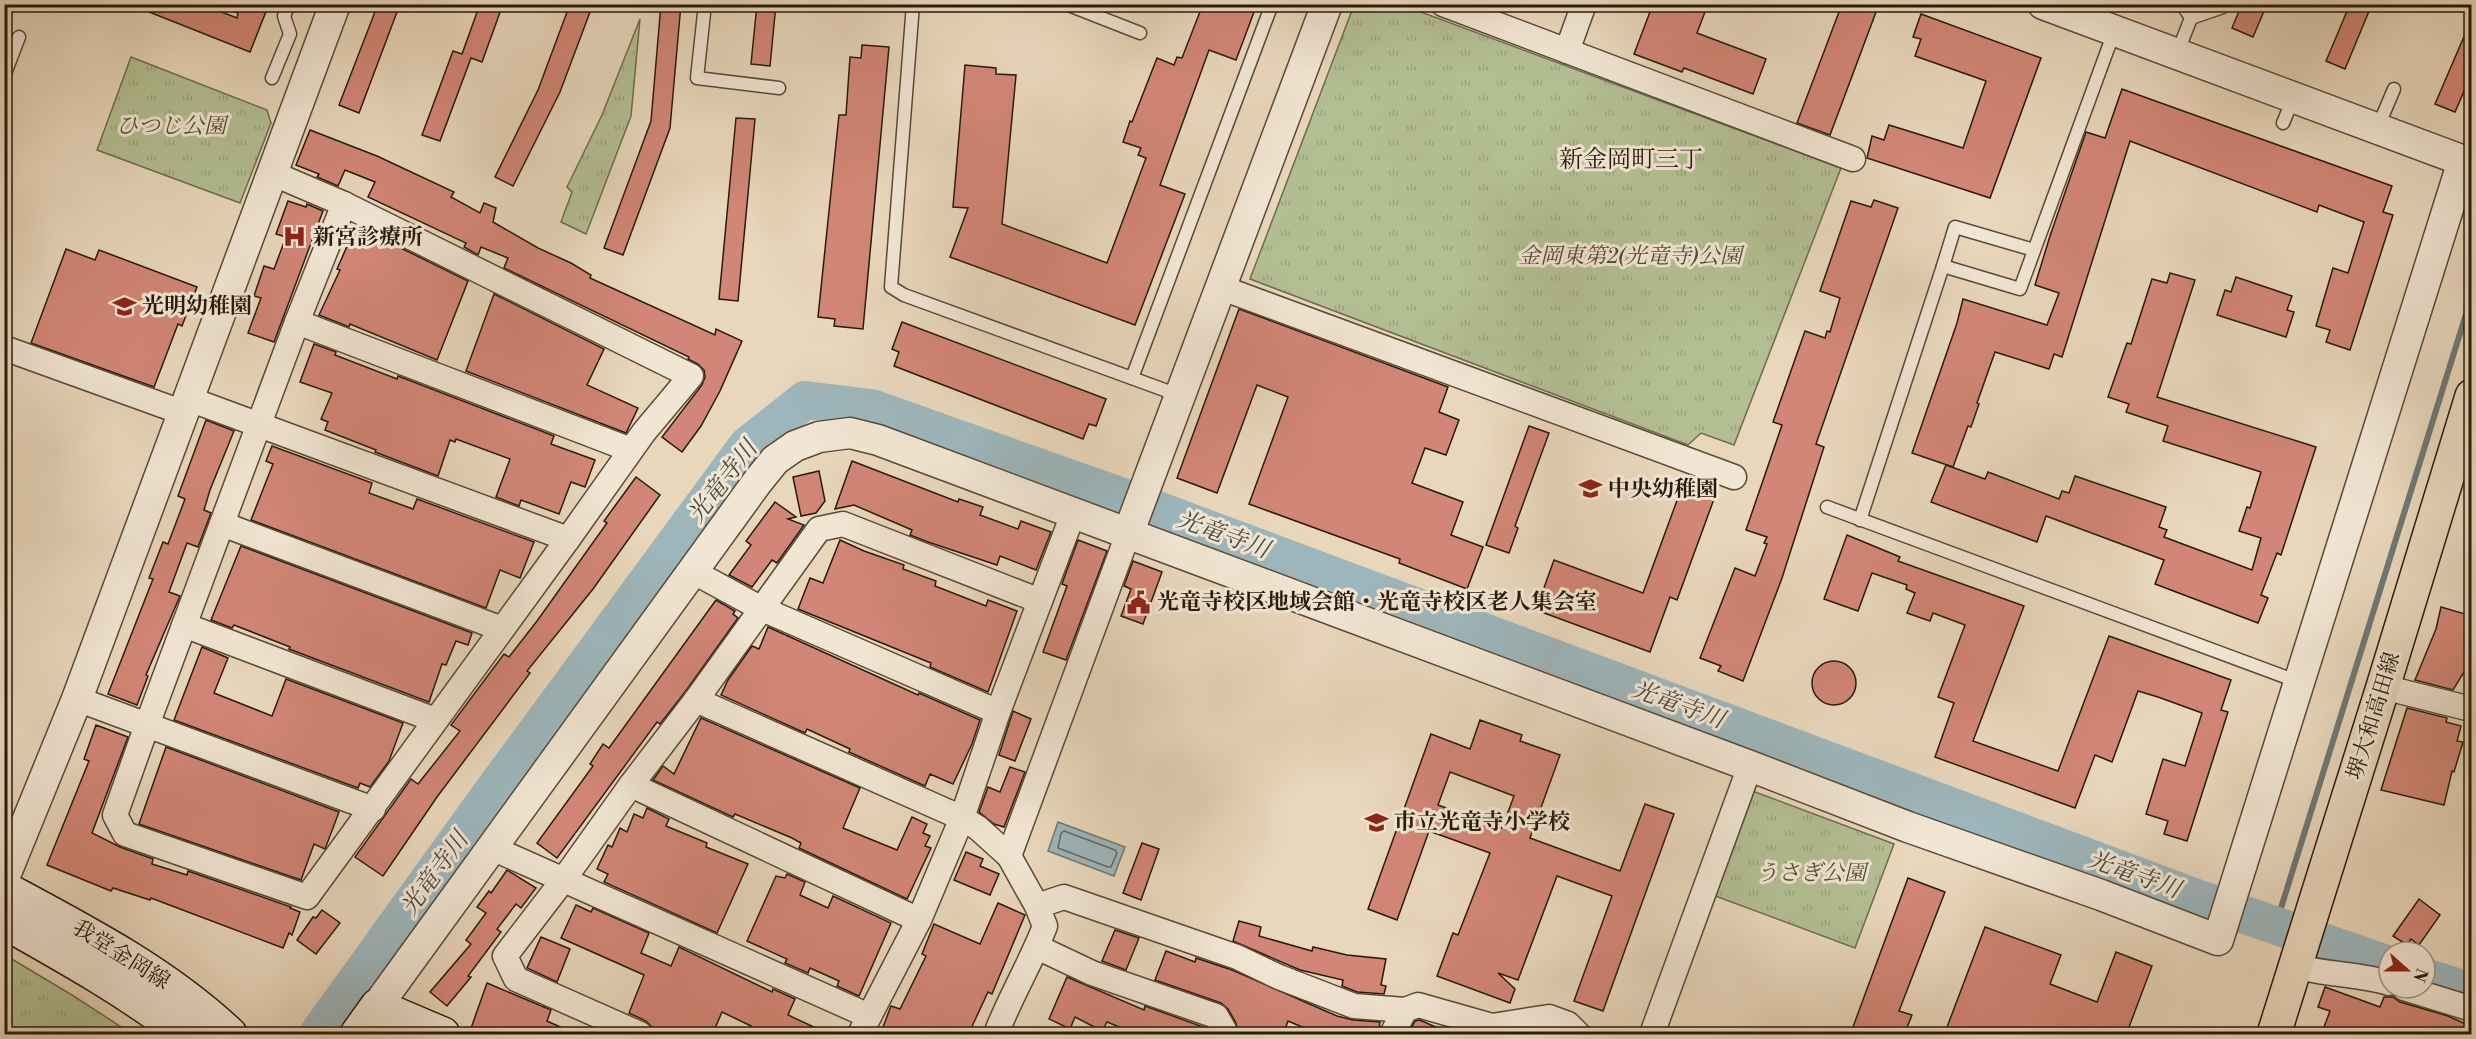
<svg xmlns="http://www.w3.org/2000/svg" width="2476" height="1039" viewBox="0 0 2476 1039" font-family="'Libre Bodoni','Noto Serif JP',serif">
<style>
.park{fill:url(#park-tufts);stroke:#6e6c50;stroke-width:1.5}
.water{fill:#9db6bc;stroke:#6f7876;stroke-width:1.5}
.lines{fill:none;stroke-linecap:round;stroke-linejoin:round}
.shore{stroke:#636864;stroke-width:1.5}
.stream{stroke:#6f7876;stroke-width:6}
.river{stroke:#9db6bc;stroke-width:38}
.building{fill:#d28677;stroke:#291a0c;stroke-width:1.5;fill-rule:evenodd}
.service-casing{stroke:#594938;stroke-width:15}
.minor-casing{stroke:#594938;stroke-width:27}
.tertiary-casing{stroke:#594938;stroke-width:33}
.secondary-casing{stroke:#291a0c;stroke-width:36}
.primary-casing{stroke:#291a0c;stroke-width:36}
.service{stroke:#f1e5d3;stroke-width:12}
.minor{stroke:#f1e5d3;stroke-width:24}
.tertiary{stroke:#f1e5d3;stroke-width:30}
.secondary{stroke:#f1e5d3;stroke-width:33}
.primary{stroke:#e9d7bc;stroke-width:33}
.labels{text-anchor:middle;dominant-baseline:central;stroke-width:6;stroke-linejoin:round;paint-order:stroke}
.park-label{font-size:22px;font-style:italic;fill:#524c34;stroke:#f1e5d3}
.poi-label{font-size:22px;font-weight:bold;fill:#291a0c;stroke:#f1e5d3;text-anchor:start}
.street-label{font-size:22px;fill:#291a0c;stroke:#f1e5d3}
.neighbourhood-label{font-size:24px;fill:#291a0c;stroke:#f1e5d3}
.water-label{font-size:24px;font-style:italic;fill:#4c4941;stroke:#f1e5d3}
</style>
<defs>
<pattern id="park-tufts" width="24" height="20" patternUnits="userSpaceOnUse" patternTransform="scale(1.5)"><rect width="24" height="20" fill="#b3bf93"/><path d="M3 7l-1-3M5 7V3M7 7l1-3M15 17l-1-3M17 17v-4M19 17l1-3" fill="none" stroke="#9aa47e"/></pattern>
</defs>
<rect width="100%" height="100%" fill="#e9d7bc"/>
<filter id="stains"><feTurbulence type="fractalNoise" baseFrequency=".00333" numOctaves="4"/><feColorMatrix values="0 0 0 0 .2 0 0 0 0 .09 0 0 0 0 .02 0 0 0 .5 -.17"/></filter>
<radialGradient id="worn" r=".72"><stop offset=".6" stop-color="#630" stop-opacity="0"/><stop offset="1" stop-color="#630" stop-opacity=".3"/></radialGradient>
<!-- park -->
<g class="park">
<polygon points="1354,5 1402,5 1841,168 1734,445 1701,433 1688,445 1250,279"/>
<polygon points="640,19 631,116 586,234 561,222 572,192 567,187 602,115"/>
<polygon points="131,57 267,110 271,123 240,203 97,150"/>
<polygon points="1750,790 1894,844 1855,948 1710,894"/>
<polygon points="5,955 72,995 132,1034 5,1034"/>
</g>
<!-- water -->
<polygon class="water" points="1058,822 1125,847 1114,876 1048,851"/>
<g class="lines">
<!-- shore -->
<polygon class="shore" points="1064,831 1115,850 1117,853 1111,867 1108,867 1058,848 1061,833"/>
<!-- stream -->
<polyline class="stream" points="2278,927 2281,908 2472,295"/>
<!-- river -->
<g class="river">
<polyline points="2425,977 2472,992"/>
<polyline points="318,1034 485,802 747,446 805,400 871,408 1117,495 2202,900 2389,965"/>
</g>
</g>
<!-- building -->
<g class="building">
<polygon points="129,4 201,4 237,18 238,13 219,6 220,4 269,4 250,52"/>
<polygon points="378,4 400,4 359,113 339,105"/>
<polygon points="480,4 503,4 482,62 471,58 440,141 422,135 453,51 462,54"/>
<polygon points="570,4 593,4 560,92 513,186 495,177 538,90"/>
<polygon points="661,4 681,4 670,128 623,255 604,248 651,121"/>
<polygon points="757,4 776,4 770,66 751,64"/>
<polygon points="1203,4 1257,4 1236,60 1209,50 1160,185 1185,194 1135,325 950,257 968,208 953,207 965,65 996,68 996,74 1016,75 1002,224 1107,263 1146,158 1138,155 1141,148 1123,142 1130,121 1132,122 1157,58 1174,65 1177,57 1182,58"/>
<polygon points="1653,4 1708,4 1697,33 1766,59 1753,94 1684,68 1682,72 1634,54"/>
<polygon points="1842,4 1879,4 1830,135 1797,123"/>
<polygon points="2242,4 2267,4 2253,37 2232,28"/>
<polygon points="2350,4 2372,4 2345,69 2326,61"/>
<polygon points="1921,14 2041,58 1990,198 1867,158 1872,136 1884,140 1889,125 1963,148 1986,81 1915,56 1921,39 1913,37"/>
<polygon points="2472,18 2472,73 2455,112 2435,104"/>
<polygon points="862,45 889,47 863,329 834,326 835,319 818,317 839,115 846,115 850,57 861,58"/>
<polygon points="2122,89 2392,186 2383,212 2393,215 2350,350 2326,342 2330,330 2316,326 2333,268 2348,273 2364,222 2319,205 2317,212 2130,141 2062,357 2054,354 2049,369 1995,352 1977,403 1979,404 1971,427 1968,426 1953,467 1912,453 1957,323 1963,299 2047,325 2059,293 2035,285 2050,236 2086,132 2105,138"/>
<polygon points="736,118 755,119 738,301 719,299"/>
<polygon points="310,130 377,156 454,192 451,197 480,213 484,203 496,208 493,222 538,248 571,263 591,275 590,278 715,335 716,329 742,341 720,391 701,426 682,452 662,437 702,385 705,377 704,370 698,364 688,359 689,357 504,268 508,258 481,247 478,255 464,247 466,243 368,197 375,182 345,170 338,186 317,177 319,174 296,165"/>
<polygon points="1874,200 1898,208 1816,444 1824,447 1782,578 1743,681 1718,671 1721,666 1700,658 1735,568 1755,576 1767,544 1764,543 1767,537 1746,530 1782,425 1773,422 1805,331 1825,338 1827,331 1830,332 1840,298 1820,291 1851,201 1871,207"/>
<polygon points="288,201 306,207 307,204 323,211 274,342 248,333 261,298 254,296 264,266 274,269 286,237 276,234"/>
<polygon points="356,226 468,281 437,360 350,324 349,327 319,315 340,270 337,269"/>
<polygon points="66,249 95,260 99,250 197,287 182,326 178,324 154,387 31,343"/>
<polygon points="2170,273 2195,280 2157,397 2316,447 2281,555 2277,553 2261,595 2268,598 2258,623 2155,584 2164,560 2046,516 2037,542 1931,502 1946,465 1985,479 1988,472 2059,499 2062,491 2069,493 2075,476 2166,507 2159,527 2167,530 2164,537 2252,570 2261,538 2239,531 2247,507 2250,508 2261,472 2163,441 2168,426 2126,412 2129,404 2108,397 2127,343 2131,344 2152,279 2167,283"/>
<polygon points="2236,277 2292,296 2287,310 2294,312 2286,337 2217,315 2225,290 2231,292"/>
<polygon points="494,294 604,349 587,385 638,408 626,433 466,371"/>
<polygon points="1239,309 1448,387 1439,412 1459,420 1446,455 1425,448 1412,483 1463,502 1451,535 1483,547 1467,589 1399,563 1400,559 1249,504 1288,397 1257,385 1217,493 1177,478"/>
<polygon points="902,322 1106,399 1096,426 1089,424 1083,439 894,366 899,352 892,349"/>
<polygon points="314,344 336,352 335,355 397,379 398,376 554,436 551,444 595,460 585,487 571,482 559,514 521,500 519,506 496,497 510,459 456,439 455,442 450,440 438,476 375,452 376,450 325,430 328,422 321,419 332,393 300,382"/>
<polygon points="206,420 234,431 210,490 204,510 211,513 198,547 187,543 169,592 180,596 146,675 148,676 137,705 108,694 153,579 149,578 163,542 168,544 185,499 178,496"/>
<polygon points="1529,426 1549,433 1515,526 1518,528 1509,553 1486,545"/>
<polygon points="272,446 372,483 369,493 413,509 417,499 534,542 520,578 500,570 486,608 251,520 273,464 266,461"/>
<polygon points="852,461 958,502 959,499 983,507 980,515 1018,529 1021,521 1051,532 1036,570 1000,556 997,565 928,542 910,535 912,530 854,505 835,509"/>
<polygon points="819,471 825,501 816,513 801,516 793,477"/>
<polygon points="1686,476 1718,488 1677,600 1670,597 1650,652 1536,610 1554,560 1643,593"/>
<polygon points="636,477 660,495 593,589 527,671 530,673 437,797 383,876 355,857 411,779 418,784 460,731 451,725 504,654 509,657 537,621 607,523 604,521"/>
<polygon points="775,502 796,517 788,519 804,525 777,563 772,560 752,587 729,575 751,545 746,541"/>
<polygon points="1847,535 1900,557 1898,561 2024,606 1973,741 2058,771 2109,636 2231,680 2221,710 2228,712 2187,841 2164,834 2168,821 2146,814 2163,759 2185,766 2202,713 2158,697 2138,691 2112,762 2095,755 2075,808 1935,757 1954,703 1938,697 1965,625 1933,613 1930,621 1907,613 1915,593 1906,589 1907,585 1872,573 1858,611 1824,599"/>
<polygon points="840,540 864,551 904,565 903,569 936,581 935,586 986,606 988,600 1017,611 988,692 930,667 931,663 798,609 810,578 823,583"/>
<polygon points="1078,540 1107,551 1066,660 1043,652 1067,586 1062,584 1063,581"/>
<polygon points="241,546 472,633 468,645 456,641 446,665 442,664 429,702 289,649 290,647 234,625 232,628 211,620"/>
<polygon points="1133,561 1162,572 1143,624 1121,616 1131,589 1124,586"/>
<polygon points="716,600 735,611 733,614 738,618 685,692 660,724 657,722 557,858 537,843 593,766 590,764 603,744 609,748"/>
<polygon points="2441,607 2472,616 2472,659 2453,690 2415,680 2436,629"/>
<polygon points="768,627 918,695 919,693 980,720 972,744 953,784 930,774 925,786 849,752 850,749 807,729 805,733 721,695 728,680 752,646 759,649"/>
<polygon points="202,647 228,658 214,693 272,716 286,679 403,723 389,761 370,787 360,783 358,788 174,720"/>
<circle cx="1834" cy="683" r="22"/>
<polygon points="2407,708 2447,718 2446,722 2461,726 2457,741 2463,742 2454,772 2452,771 2444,805 2381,790"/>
<polygon points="1013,711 1031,719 1015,761 999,755"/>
<polygon points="701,718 860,788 843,828 897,850 912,817 927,824 923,833 930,836 925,846 931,848 907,899 799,848 801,843 792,838 735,814 733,817 653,780 663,766 674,774"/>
<path d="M 1480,720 L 1522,735 L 1520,741 L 1560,755 L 1530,838 L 1620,871 L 1645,804 L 1674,814 L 1603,1011 L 1574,1001 L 1612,896 L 1557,876 L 1518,980 L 1498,973 L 1515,989 L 1510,1003 L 1437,976 L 1453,933 L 1458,935 L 1490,853 L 1429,831 L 1397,920 L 1368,909 L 1431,734 L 1470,749 ZM 1450,772 L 1514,796 L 1502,828 L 1438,805 Z"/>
<polygon points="96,725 128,737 92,833 120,847 153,859 152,864 187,875 188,871 291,907 290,908 300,912 292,935 289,933 283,948 151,898 150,900 113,888 111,891 47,865 89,761 84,759"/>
<polygon points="166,747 339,812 325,849 314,844 301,880 139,824"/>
<polygon points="1010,767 1025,772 1004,827 994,824 979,812 988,787 1000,792"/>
<polygon points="647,808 669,819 666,826 707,843 706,847 748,864 717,933 604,882 608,874 597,869 608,845 612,847 620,828 627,832 634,814 643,818"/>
<polygon points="1142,843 1159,849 1141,900 1123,893"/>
<polygon points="966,852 983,859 980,866 999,874 990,895 954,880"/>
<polygon points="507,870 536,888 521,908 516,904 497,929 501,932 468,976 471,977 447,1006 430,992 471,944 466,940 486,913 477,907 489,891 491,893"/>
<polygon points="787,874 805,882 800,895 828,908 833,896 891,923 859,996 837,986 839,981 810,968 808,973 785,963 787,959 747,941 776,876 785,878"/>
<polygon points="1908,878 1945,892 1899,1011 1912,1015 1904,1035 1850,1035"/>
<polygon points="2419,899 2440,915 2419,945 2411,939 2407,945 2393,936"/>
<polygon points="998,903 1025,915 992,994 988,992 968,1035 880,1035 891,1006 900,1009 926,956 922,954 934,924 980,944"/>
<polygon points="576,905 591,912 593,908 649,933 641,953 671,966 679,947 772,992 773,989 795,999 788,1015 831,1035 748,1035 751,1026 722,1012 712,1035 671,1035 652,1027 646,1021 629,1013 644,975 561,938"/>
<polygon points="322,910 340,923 316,954 297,940 313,917 316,918"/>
<polygon points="1239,921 1261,927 1259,936 1312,951 1313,947 1347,955 1386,959 1381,985 1386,986 1384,994 1357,992 1342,986 1343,980 1300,970 1233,941"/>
<polygon points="1985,927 2061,955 2050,984 2097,1002 2116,952 2152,966 2126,1035 1944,1035"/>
<polygon points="1115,930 1139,938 1126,970 1102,961"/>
<polygon points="541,937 570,949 557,982 527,968"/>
<polygon points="1166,951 1195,962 1196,958 1232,970 1337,1016 1353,1020 1380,1022 1378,1035 1321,1035 1288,1021 1283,1035 1238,1035 1236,1023 1228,1009 1221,1003 1155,980"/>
<polygon points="1067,977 1144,1010 1145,1006 1206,1028 1209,1035 1139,1035 1107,1022 1102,1031 1075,1017 1070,1029 1049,1019"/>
<polygon points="487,983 551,1010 547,1021 578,1035 479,1035 470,1031"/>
<polygon points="2325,987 2380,1007 2384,997 2393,997 2400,1002 2448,1016 2472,1027 2472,1035 2321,1035 2330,1011 2318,1007"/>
<polygon points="1419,1020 1422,1021 1454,1035 1408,1035 1415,1021"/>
</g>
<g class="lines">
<defs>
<g id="service">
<polyline points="705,4 697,78 779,88"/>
<polyline points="913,4 891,287 904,295 1181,396"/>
<polyline points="1066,4 1140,33"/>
<polyline points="2182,4 2191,18 2223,7 2224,4"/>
<polyline points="2177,54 2191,18"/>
<polyline points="4,76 19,37"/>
<polyline points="272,78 290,34 284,16 289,4"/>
<polyline points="2283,123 2293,99"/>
<polyline points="2377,129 2394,89"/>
<polyline points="1943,266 1955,227 2034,250"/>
<polyline points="1132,378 1272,4"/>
<polyline points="1827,507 2299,682"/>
<polyline points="1860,520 1943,266 2020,289 2114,32"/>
</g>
<g id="minor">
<polyline points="1443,4 1853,159"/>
<polyline points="1567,51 1584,4"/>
<polyline points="344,204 297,322 147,725 373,809"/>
<polyline points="1222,288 1734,477"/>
<polyline points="297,322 631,450"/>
<polyline points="4,348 184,413"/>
<polyline points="189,399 568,539"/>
<polyline points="222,524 502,629"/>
<polyline points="692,571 760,608 998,712"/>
<polyline points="184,625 435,720"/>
<polyline points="2383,687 2467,708 2472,706"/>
<polyline points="77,699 147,725 115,815 125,834 307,897 568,539 644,432 691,376 344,204 274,174"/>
<polyline points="696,700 962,818 978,828 1009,856 1037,906 1064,897 1237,957 1279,977 1354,1006 1405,1010 1418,1005 1492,1026 1549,1017 1568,1024 1578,1034"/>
<polyline points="631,785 919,920"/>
<polyline points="492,848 869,1016"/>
<polyline points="1009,856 1128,534"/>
<polyline points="1037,947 1092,973 1216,1016 1224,1030 1223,1034"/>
<path d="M 2295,966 C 2326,975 2359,974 2389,983"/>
<polyline points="2404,988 2472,1009"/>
<polyline points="640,1034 516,979 505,956 564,879 631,785 696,700 819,529 843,524 1040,601"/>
<polyline points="860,1034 919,920 962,818 998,712 1073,514"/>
<path d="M 996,1034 C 1010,997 1031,963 1045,926 L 1037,906"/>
<polyline points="1392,1034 1405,1010"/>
<polyline points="1652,1034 1750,766"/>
</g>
<g id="tertiary">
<polyline points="2043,4 2472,164"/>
<polyline points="1128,534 1327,4"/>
<polyline points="4,878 77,699 335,4"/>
<polyline points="377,1006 758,481 775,460 795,446 819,437 850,433 878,440 1750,766 1908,827 2101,895 2218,940 2463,161"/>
</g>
<g id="secondary">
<path d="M 4,888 C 84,931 164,972 230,1034"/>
<path d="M 4,922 C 66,957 127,991 183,1034"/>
<polyline points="357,1034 377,1006 443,1034"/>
</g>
<polyline id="primary" points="2274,1034 2383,687 2472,396"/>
</defs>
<!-- service casing -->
<use href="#service" class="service-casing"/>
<!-- minor casing -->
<use href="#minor" class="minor-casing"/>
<!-- tertiary casing -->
<use href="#tertiary" class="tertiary-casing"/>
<!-- secondary casing -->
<use href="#secondary" class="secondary-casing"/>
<!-- primary casing -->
<use href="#primary" class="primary-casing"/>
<!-- service -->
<use href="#service" class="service"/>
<!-- minor -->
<use href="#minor" class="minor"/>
<!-- tertiary -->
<use href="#tertiary" class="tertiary"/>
<!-- secondary -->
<use href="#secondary" class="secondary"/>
<!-- primary -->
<use href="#primary" class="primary"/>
</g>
<!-- icons -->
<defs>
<symbol id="hospital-bare" viewBox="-9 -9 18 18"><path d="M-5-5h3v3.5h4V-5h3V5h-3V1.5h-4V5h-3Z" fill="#8f2418" stroke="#f1e5d3" stroke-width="2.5" paint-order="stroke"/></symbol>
<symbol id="school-bare" viewBox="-9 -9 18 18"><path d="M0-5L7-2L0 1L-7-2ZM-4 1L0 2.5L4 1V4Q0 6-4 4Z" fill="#8f2418" stroke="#f1e5d3" stroke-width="2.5" paint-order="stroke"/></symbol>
<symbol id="civic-bare" viewBox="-9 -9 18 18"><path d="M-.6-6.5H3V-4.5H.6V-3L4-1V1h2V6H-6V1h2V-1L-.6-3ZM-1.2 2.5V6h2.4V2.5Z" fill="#8f2418" stroke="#f1e5d3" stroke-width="2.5" paint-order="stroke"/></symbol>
</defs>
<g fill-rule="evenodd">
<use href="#hospital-bare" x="278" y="220" width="33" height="33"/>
<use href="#school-bare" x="108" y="290" width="33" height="33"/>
<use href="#school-bare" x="1574" y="472" width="33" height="33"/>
<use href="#civic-bare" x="1122" y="586" width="33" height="33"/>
<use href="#school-bare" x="1360" y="806" width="33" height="33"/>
</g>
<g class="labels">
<!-- park labels -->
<g class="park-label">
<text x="171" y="126">ひつじ公園</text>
<text x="1630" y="256">金岡東第2(光竜寺)公園</text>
<text x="1811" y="873">うさぎ公園</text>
</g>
<!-- poi labels -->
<g class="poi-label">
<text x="313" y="237">新宮診療所</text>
<text x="142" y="306">光明幼稚園</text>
<text x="1608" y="489">中央幼稚園</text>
<text x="1157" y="602">光竜寺校区地域会館・光竜寺校区老人集会室</text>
<text x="1394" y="822">市立光竜寺小学校</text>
</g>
<!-- street labels -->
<g class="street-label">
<text transform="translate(2374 716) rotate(-73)">堺大和高田線</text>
<text transform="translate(121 955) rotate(32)">我堂金岡線</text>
</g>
<!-- neighbourhood labels -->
<g class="neighbourhood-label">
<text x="1631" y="160">新金岡町三丁</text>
</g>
<!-- water labels -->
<g class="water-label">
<text transform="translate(723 482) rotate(-52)">光竜寺川</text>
<text transform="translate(1223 535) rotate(20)">光竜寺川</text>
<text transform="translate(1678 705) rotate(20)">光竜寺川</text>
<text transform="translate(435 874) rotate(-54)">光竜寺川</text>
<text transform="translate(2134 875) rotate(20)">光竜寺川</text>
</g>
</g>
<!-- margin -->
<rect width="2476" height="1039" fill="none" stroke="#e9d7bc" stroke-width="24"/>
<rect x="6" y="6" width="2464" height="1027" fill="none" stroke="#291a0c" stroke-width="3"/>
<rect x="12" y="12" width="2452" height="1015" fill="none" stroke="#291a0c" stroke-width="1.5"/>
<!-- north arrow -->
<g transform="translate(2407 970) rotate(111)"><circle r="28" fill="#f1e5d3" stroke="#a19483" stroke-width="1.5"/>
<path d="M0-4.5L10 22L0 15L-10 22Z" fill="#8f2418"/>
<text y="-9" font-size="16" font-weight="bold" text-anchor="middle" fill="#291a0c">N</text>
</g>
<rect width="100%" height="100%" filter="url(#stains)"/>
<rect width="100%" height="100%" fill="url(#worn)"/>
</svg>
